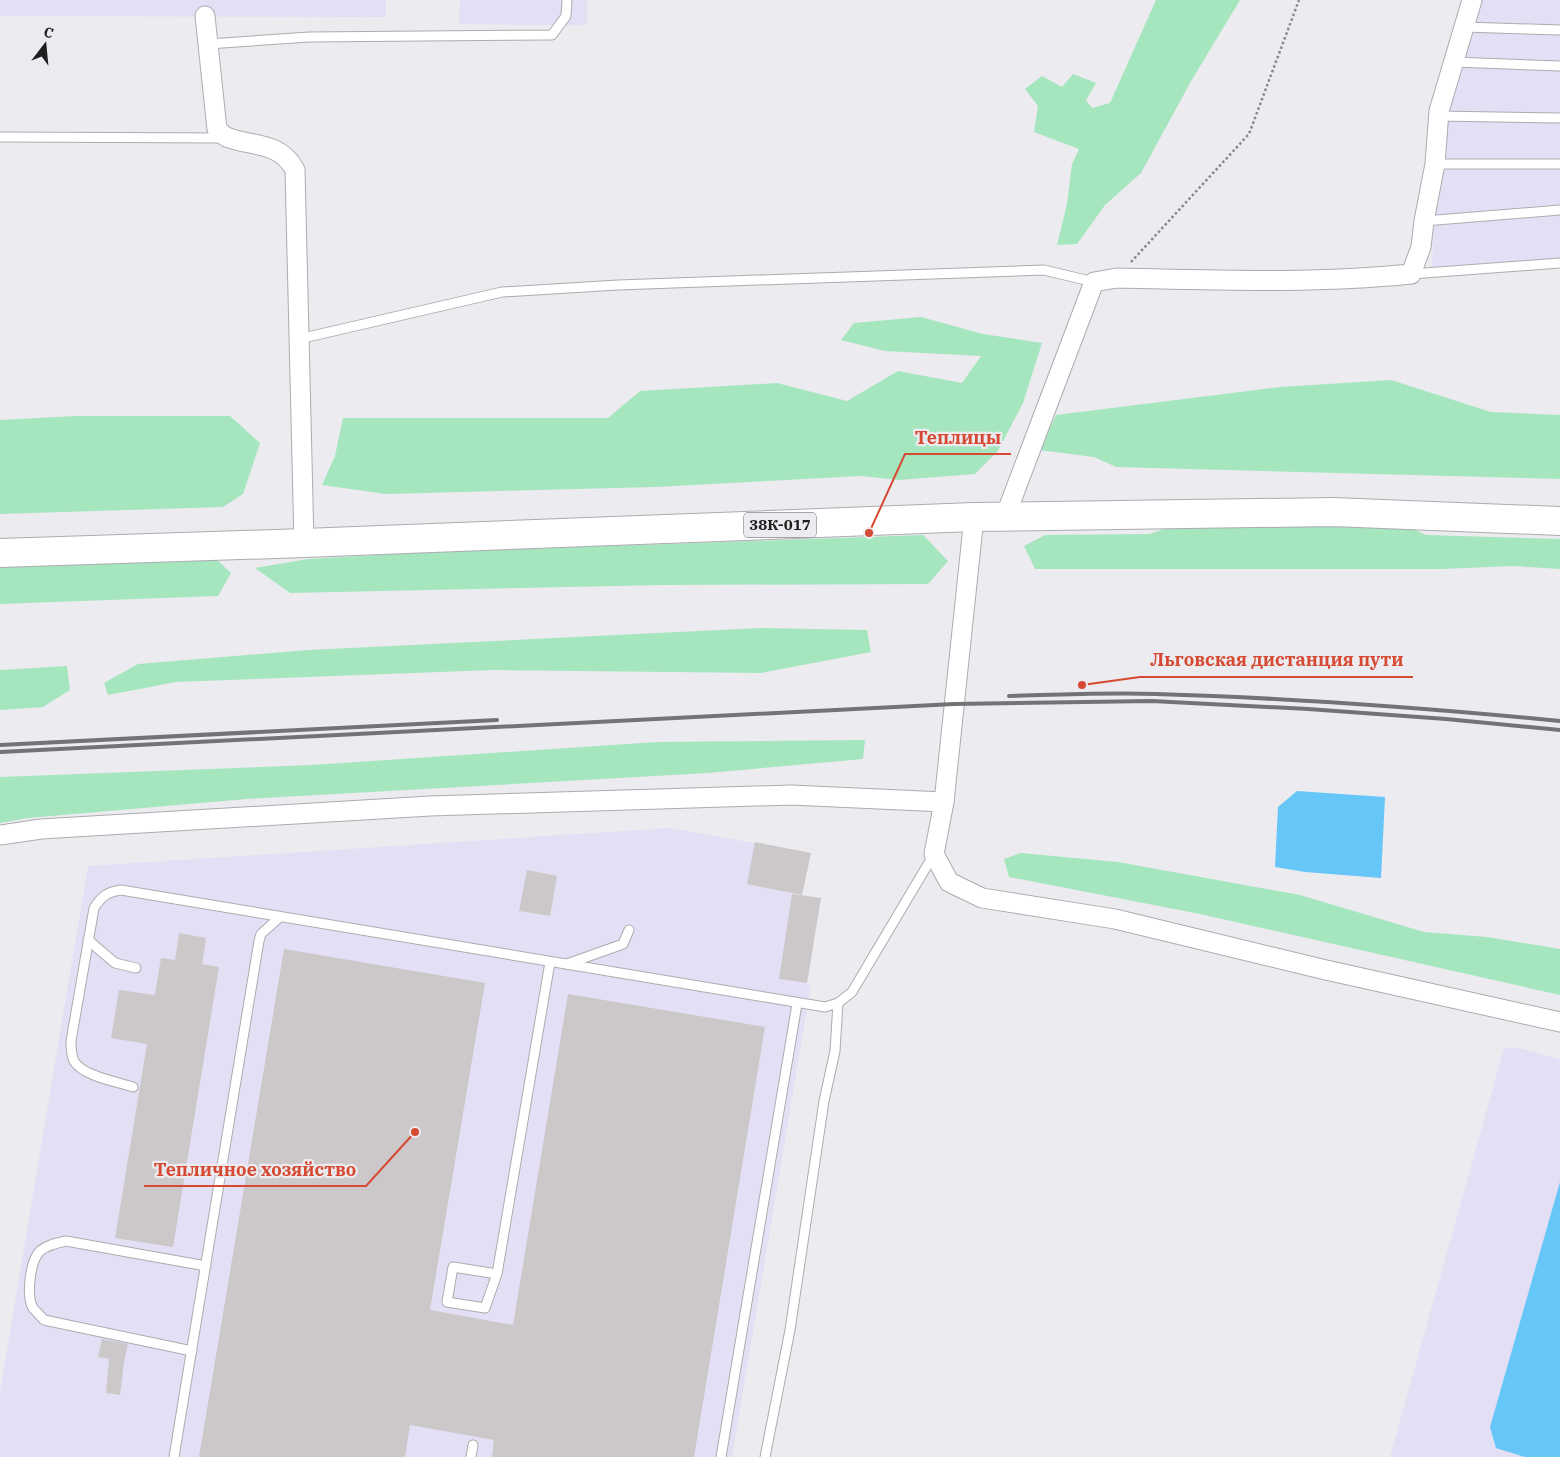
<svg xmlns="http://www.w3.org/2000/svg" width="1560" height="1457" font-family="'IBM Plex Serif',serif">
  <style>
    .industrial { fill: #e3dff5 }
    .green { fill: #a5e6bf }
    .water { fill: #66c6f7 }
    .building { fill: #ccc8ca }
    .lines { fill: none; stroke-linecap: round; stroke-linejoin: round }
    .lane-casing { stroke: #acacb0; stroke-width: 11 }
    .street-casing { stroke: #acacb0; stroke-width: 21 }
    .primary-casing { stroke: #acacb0; stroke-width: 30 }
    .path { stroke: #88878a; stroke-width: 2.5; stroke-dasharray: 2.5 2.5; stroke-linecap: butt }
    .lane { stroke: #fff; stroke-width: 9 }
    .street { stroke: #fff; stroke-width: 19 }
    .primary { stroke: #fff; stroke-width: 28 }
    .rail { stroke: #737375; stroke-width: 4 }
    .labels { text-anchor: middle; stroke-width: 4.5; stroke-linejoin: round; paint-order: stroke }
    .shield { fill: #ecebef; stroke: #5c5c5e; stroke-width: 1 }
    .shield-label { font-size: 15px; font-weight: bold; fill: #1f1f20 }
    .leader { fill: none; stroke: #d64a33; stroke-width: 2 }
    .callout-dot { fill: #d64a33; stroke: #ecebef; stroke-width: 2 }
    .callout-label { font-size: 18px; text-anchor: middle; font-weight: bold; fill: #d64a33; stroke: #ecebef; stroke-width: 4.5; stroke-linejoin: round; paint-order: stroke }
  </style>
  <rect width="100%" height="100%" fill="#ecebef"/>
  <g class="industrial">
    <polygon points="0,0 386,0 386,17 0,16"/>
    <polygon points="460,0 587,0 587,25 459,24"/>
    <polygon points="1467,0 1560,0 1560,267 1432,276 1436,114"/>
    <polygon points="670,828 811,853 802,895 821,898 807,983 811,984 732,1457 0,1457 0,1392 88,866"/>
    <polygon points="1504,1048 1519,1048 1560,1059 1560,1457 1390,1457"/>
  </g>
  <g class="green">
    <polygon points="1156,0 1240,0 1190,83 1141,173 1105,205 1077,244 1057,245 1067,204 1072,164 1079,149 1034,132 1038,106 1025,89 1042,76 1062,87 1073,74 1096,83 1086,100 1092,108 1110,103"/>
    <polygon points="921,317 983,334 1042,343 1023,403 998,451 975,474 899,480 861,476 655,487 386,494 322,485 335,456 343,418 608,418 640,391 777,383 847,401 898,371 962,383 981,356 885,351 841,340 854,323"/>
    <polygon points="1391,380 1491,412 1560,415 1560,479 1116,467 1094,457 1039,450 1056,415 1280,387"/>
    <polygon points="76,416 230,416 260,443 243,494 223,507 0,514 0,420"/>
    <polygon points="1176,525 1411,528 1426,535 1560,539 1560,569 1513,566 1442,569 1035,569 1024,546 1045,535 1149,534"/>
    <polygon points="923,535 948,561 928,584 663,585 290,593 255,568 308,559 412,553"/>
    <polygon points="214,557 231,573 218,596 0,604 0,564"/>
    <polygon points="761,628 867,630 871,652 761,673 493,670 176,682 108,695 104,683 138,664 309,650"/>
    <polygon points="67,666 70,690 43,707 0,710 0,670"/>
    <polygon points="865,740 863,759 708,773 247,799 28,818 0,823 0,777 312,765 657,742"/>
    <polygon points="1021,853 1118,862 1300,895 1424,932 1487,937 1560,949 1560,995 1200,914 1009,877 1004,859"/>
  </g>
  <g class="water">
    <polygon points="1297,791 1385,797 1381,878 1305,872 1275,867 1278,807"/>
    <polygon points="1560,1182 1560,1457 1525,1457 1496,1448 1490,1427"/>
  </g>
  <g class="building">
    <polygon points="755,842 811,853 802,895 747,884"/>
    <polygon points="527,870 557,876 550,916 519,911"/>
    <polygon points="792,894 821,898 807,983 779,979"/>
    <polygon points="179,933 206,938 202,964 219,967 173,1247 115,1238 147,1044 111,1038 119,990 155,995 161,958 175,960"/>
    <polygon points="284,949 485,983 430,1310 513,1325 568,994 765,1027 694,1457 492,1457 494,1440 410,1425 405,1457 199,1457"/>
    <polygon points="102,1339 128,1344 124,1362 120,1395 106,1393 109,1359 98,1357"/>
  </g>
  <g class="lines">
    <defs>
      <g id="lane">
        <polyline points="1464,27 1560,30"/>
        <polyline points="208,44 309,37 552,35 566,16 567,0"/>
        <polyline points="1453,62 1560,66"/>
        <polyline points="1438,116 1560,118"/>
        <polyline points="0,137 225,138"/>
        <polyline points="1435,164 1560,164"/>
        <polyline points="1424,221 1560,210"/>
        <polyline points="1411,274 1560,263"/>
        <polyline points="299,339 502,292 618,285 1044,270 1094,282"/>
        <polyline points="88,940 115,963 136,968"/>
        <polyline points="567,964 623,944 629,930"/>
        <path d="M133 1087C118 1082 82 1076 74 1061 71 1055 71 1048 71 1041L94 908C102 896 107 892 121 890L825 1007 838 1003 852 992 934 854"/>
        <polyline points="497,1274 485,1308 447,1302 453,1267 497,1274 550,962"/>
        <path d="M192 1351 44 1320C41 1316 36 1312 33 1308 26 1296 30 1261 40 1251 47 1245 56 1243 66 1241L206 1266"/>
        <polyline points="174,1457 259,941 261,934 280,917"/>
        <polyline points="471,1457 473,1445"/>
        <polyline points="721,1457 797,1004"/>
        <polyline points="765,1457 790,1330 824,1101 835,1051 838,1003"/>
      </g>
      <g id="street">
        <path d="M205 16 217 129C220 132 225 137 229 138 256 147 280 142 295 170L304 543"/>
        <polyline points="974,517 944,802 934,854 949,882 982,898 1115,919 1326,970 1560,1022"/>
        <path d="M1005 517 1094 282 1117 278C1215 280 1313 284 1411 274L1421 247 1424 221 1435 164 1439 111 1472 0"/>
        <polyline points="0,835 41,829 430,806 791,795 944,802"/>
      </g>
      <polyline id="primary" points="0,553 304,543 974,517 1333,512 1560,521"/>
    </defs>
    <use href="#lane" class="lane-casing"/>
    <use href="#street" class="street-casing"/>
    <use href="#primary" class="primary-casing"/>
    <polyline class="path" points="1131,262 1249,134 1299,0"/>
    <use href="#lane" class="lane"/>
    <use href="#street" class="street"/>
    <use href="#primary" class="primary"/>
    <g class="rail">
      <path d="M1009 696C1058 695 1107 692 1156 694 1291 698 1426 708 1560 721"/>
      <polyline points="0,745 497,720"/>
      <polyline points="0,752 954,704 1152,701 1308,709 1446,719 1560,730"/>
    </g>
  </g>
  <g class="labels">
    <rect class="shield" x="744" y="512.5" width="72" height="25" rx="4"/>
    <g class="shield-label">
      <text x="780" y="530">38К-017</text>
    </g>
  </g>
  <path class="leader" d="M869 533L905 454H1011M1082 685L1140 677H1413M415 1132L366 1186H144"/>
  <g class="callout-dot">
    <circle cx="869" cy="533" r="5"/>
    <circle cx="1082" cy="685" r="5"/>
    <circle cx="415" cy="1132" r="5"/>
  </g>
  <g class="callout-label">
    <text x="958" y="444">Теплицы</text>
    <text x="1277" y="666">Льговская дистанция пути</text>
    <text x="255" y="1176">Тепличное хозяйство</text>
  </g>
  <g transform="translate(45 45) rotate(16)" stroke="#ecebef" stroke-width="4" paint-order="stroke">
  <path d="M0-4L9 19L0 12L-9 19Z" fill="#1f1f20"/>
  <text y="-8" font-size="14" font-weight="bold" text-anchor="middle" fill="#1f1f20">С</text>
  </g>
</svg>
